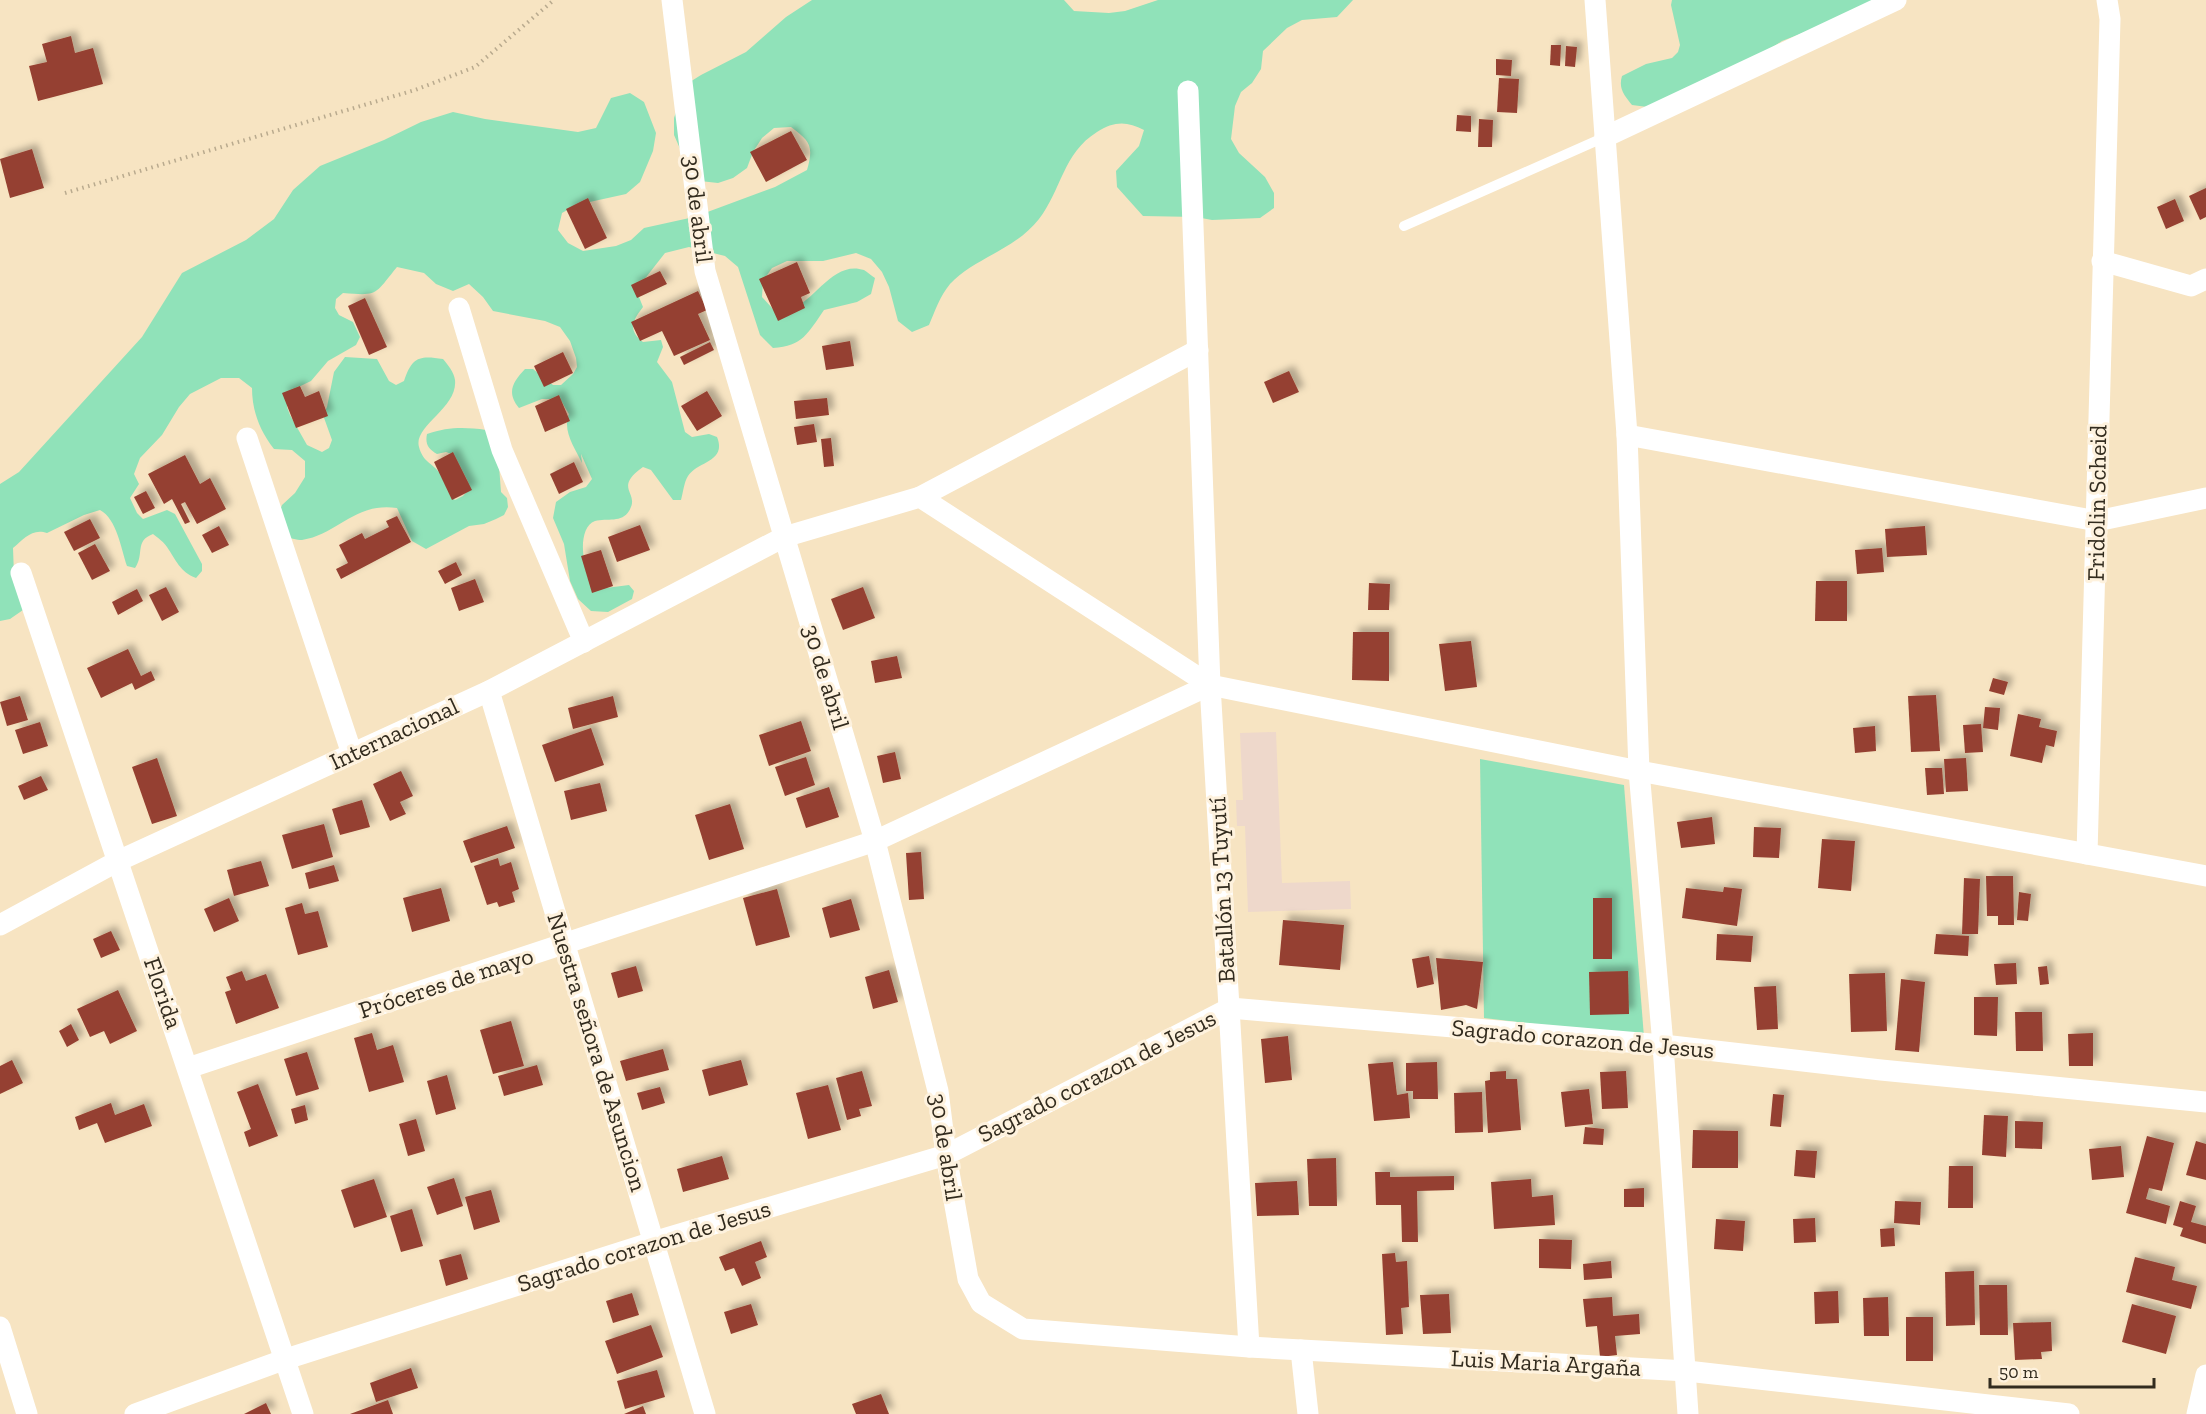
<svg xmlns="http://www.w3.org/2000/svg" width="2206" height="1414" font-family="'Zilla Slab',serif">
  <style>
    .education { fill: #eed8cb }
    .green { fill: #90e2b9 }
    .building { fill: #954030; filter: url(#shadow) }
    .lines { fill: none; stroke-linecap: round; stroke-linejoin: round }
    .path { stroke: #b9aa8e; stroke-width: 4; stroke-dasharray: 1.5 4.5; stroke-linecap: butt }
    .service { stroke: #fff; stroke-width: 10 }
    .minor { stroke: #fff; stroke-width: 21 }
    .labels { text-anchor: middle; stroke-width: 6; stroke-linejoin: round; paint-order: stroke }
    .street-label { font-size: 24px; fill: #322b1e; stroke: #fef2de }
  </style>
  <defs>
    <filter id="shadow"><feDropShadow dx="5.5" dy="-5.5" stdDeviation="3" flood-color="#0004"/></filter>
  </defs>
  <rect width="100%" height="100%" fill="#f7e4c2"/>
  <polygon class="education" points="1276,732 1282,883 1350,881 1351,909 1248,912 1245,826 1237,826 1236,800 1243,800 1240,733"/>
  <g class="green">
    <path d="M812 0H1064L1074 11 1109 13 1125 11 1158 0H1353L1337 17 1302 20 1287 28 1263 51 1261 69 1252 83 1241 92 1235 106 1231 139 1239 153 1265 177 1274 193V208L1260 218 1212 220 1196 217 1143 216 1117 187 1116 171 1139 146 1144 130C1127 121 1114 121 1097 132 1063 153 1061 191 1039 219 1015 250 974 258 950 284 940 296 935 311 929 325L912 332 898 321 889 287 882 272 871 259 856 253 823 261H787L772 268 763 281 762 297 773 309C779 310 786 311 792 309 815 300 834 260 864 270 867 272 872 276 875 278L871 294 857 302 824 310C808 333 803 346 773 348L760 335 738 267 725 256 689 247 665 253 640 285 637 292 643 307C633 320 627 330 643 342L661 340 663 347 657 362 672 382 685 432 692 437 709 434 717 437C727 462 698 461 688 476 684 482 683 493 681 500H673L651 470 643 467C612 489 641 492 629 511 622 523 607 518 595 521 580 526 581 556 587 567 592 574 600 581 606 588L629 585 634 591 632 599 608 612 591 611 578 599 570 581 564 544 553 518 556 502 570 492 586 487 592 479 581 454 582 463C575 448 562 431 569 414L560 399H542L519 408C506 392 513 382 525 369H533L553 385H561L573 374 577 367 576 358 570 341 560 327 545 321 493 311 483 297 469 284 453 291 436 284 424 273 397 267C374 295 379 296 343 293L336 299 335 308 339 315 353 322 360 337 356 345 328 361 311 381 290 391 287 407 290 415 307 445 322 452 329 448 332 440 323 415 327 407 334 372 345 357 377 359 389 381 396 385 404 381C412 357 419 355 443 359 448 365 454 372 455 380 458 408 413 426 419 447 423 462 432 463 439 472 447 481 445 492 455 500L463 496 469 489 467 480 454 455 446 452 437 454C428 449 425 444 427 434 448 427 464 427 486 430L498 452 501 492 507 498 508 507 504 515 496 519 484 524 469 526 426 549 412 541 397 508C354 502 339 534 302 540 297 540 289 538 284 536L276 521 282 505 295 493 305 477V461L292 450 274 449C260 431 252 411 252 388L239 378H221L190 394 179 407 162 435 140 458 134 474 139 484 130 498 137 513 143 519 167 510 175 514 202 564V571L196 578C180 572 176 560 167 547 164 542 158 538 153 534 134 541 145 554 135 568L127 566C121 549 117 519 100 510L84 515 47 533C32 528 24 539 13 548L14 575 23 610 10 619 0 621V484L19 472 142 337 182 273 246 240 274 219 293 190 320 166 384 140 421 122 453 112 485 119 578 132 596 128 611 98 630 93 644 102 656 133 653 151 640 182 626 194 576 205 562 213 558 230 568 243 583 251 616 246 631 240 644 228 694 217 775 187 807 170C814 146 810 141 791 127L774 128 762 138 753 152 747 168 733 178 718 183 700 181 689 169 674 135V118L685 85 701 75 746 52 786 17Z"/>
    <path d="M1672 0H1879L1865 9 1782 41 1737 71 1663 109 1632 105C1625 96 1618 89 1622 76L1646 64 1672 58 1678 52 1680 45 1671 5Z"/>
    <polygon points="1480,759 1624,785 1644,1037 1484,1018"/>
  </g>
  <g class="building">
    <polygon points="71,36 75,53 93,48 103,84 38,101 29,66 47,62 42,44"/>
    <polygon points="1551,45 1561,45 1560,66 1550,65"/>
    <polygon points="1566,46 1577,47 1575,67 1565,66"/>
    <polygon points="1496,59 1512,60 1511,76 1496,75"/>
    <polygon points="1499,78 1519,79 1517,113 1497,112"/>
    <polygon points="1457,115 1471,116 1471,132 1456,131"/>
    <polygon points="1479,119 1493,120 1492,147 1478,147"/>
    <polygon points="791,131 807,160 766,182 750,152"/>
    <polygon points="32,149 44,188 10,198 0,159"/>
    <polygon points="2206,188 2206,217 2200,220 2189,196"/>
    <polygon points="588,198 607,238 585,249 566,209"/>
    <polygon points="2175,199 2184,221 2166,229 2157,207"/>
    <polygon points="797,262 810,293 801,297 805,308 778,321 759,279"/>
    <polygon points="660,271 667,284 637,298 631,285"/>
    <polygon points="698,291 707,310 698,314 710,340 674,356 662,331 640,341 631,322"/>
    <polygon points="365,298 387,347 369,355 348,306"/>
    <polygon points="850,341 854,366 826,370 822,346"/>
    <polygon points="710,342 714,350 684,365 680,357"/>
    <polygon points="563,352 573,373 544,387 534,366"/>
    <polygon points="1289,371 1299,392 1273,403 1264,382"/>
    <polygon points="300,386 305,397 319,391 328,416 296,428 282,393"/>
    <polygon points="707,391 722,416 697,431 681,406"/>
    <polygon points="559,395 570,421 545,432 535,406"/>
    <polygon points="827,398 829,415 796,419 794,401"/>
    <polygon points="814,424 817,442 797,445 794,427"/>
    <polygon points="831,438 834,466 824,467 821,439"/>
    <polygon points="453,452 472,490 452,500 434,462"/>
    <polygon points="185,455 200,484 210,478 226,509 197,524 185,502 181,504 190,522 185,524 172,499 164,504 148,474"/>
    <polygon points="574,462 583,482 559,494 550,474"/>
    <polygon points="146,491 155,508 143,514 134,497"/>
    <polygon points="397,516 411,542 341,579 336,569 348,563 339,545 362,533 365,539 389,527 386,521"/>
    <polygon points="90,519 100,538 74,551 64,532"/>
    <polygon points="640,525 650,550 617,562 608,537"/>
    <polygon points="219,526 229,545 212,553 202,535"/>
    <polygon points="1925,526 1927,555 1887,557 1885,529"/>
    <polygon points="95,544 110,571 92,580 78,553"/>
    <polygon points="1882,548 1884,572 1857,574 1855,550"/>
    <polygon points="601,550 613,586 592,593 581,556"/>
    <polygon points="456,562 462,575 445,584 438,571"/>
    <polygon points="475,579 484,602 459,611 451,588"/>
    <polygon points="1816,581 1847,581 1847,621 1815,621"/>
    <polygon points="1369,583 1390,584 1389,610 1368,610"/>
    <polygon points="166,587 179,612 162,621 149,595"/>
    <polygon points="863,587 875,618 843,630 831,599"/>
    <polygon points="137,589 143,601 118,615 112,602"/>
    <polygon points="1353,632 1389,632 1389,681 1352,680"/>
    <polygon points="1471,641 1477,687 1445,691 1439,644"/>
    <polygon points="128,649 141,676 151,671 155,680 135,690 132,683 101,698 87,668"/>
    <polygon points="897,656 902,678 875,683 871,661"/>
    <polygon points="1993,678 2008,682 2004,695 1989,691"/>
    <polygon points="1936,695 1940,751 1911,752 1908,696"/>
    <polygon points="20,696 28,720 7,726 0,702"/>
    <polygon points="613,696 618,717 573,729 568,708"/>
    <polygon points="1985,707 2000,708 1998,730 1983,728"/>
    <polygon points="2018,714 2041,719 2039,727 2057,731 2054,747 2046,745 2042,763 2010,756"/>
    <polygon points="801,721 811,751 769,766 759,735"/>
    <polygon points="40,722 48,746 23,754 15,730"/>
    <polygon points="1981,724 1983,752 1965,753 1963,725"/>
    <polygon points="1875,726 1876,751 1855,753 1853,728"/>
    <polygon points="591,728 604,765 555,782 542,745"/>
    <polygon points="895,752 901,779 883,783 877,756"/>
    <polygon points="806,757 815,785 785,796 775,767"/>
    <polygon points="157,758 177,816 152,824 132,767"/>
    <polygon points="1966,758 1968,791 1946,792 1944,759"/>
    <polygon points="1925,768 1942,768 1944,794 1927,795"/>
    <polygon points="401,771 413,796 400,802 406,814 390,821 373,784"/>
    <polygon points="41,776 48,790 24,800 18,786"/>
    <polygon points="600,783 607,811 571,820 564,791"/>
    <polygon points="829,787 839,817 806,828 796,798"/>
    <polygon points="362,800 370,827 340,835 332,809"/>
    <polygon points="730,804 744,849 709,860 695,815"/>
    <polygon points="1712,817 1715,844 1681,848 1677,822"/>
    <polygon points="324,824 333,857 292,869 282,835"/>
    <polygon points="507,826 515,848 471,863 463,841"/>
    <polygon points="1754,827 1781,828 1779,858 1753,857"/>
    <polygon points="1822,839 1855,841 1851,891 1818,888"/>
    <polygon points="921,852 924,899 909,900 906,853"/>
    <polygon points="498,858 500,866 511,862 519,889 512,892 515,902 499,907 497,902 487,905 474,866"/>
    <polygon points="261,861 269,886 234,896 227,870"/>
    <polygon points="334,865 339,881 309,889 305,873"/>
    <polygon points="1986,876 2013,876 2014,925 1998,925 1998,916 1987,916"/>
    <polygon points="1964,878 1980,879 1978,934 1962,934"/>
    <polygon points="1724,887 1742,889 1737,926 1682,918 1686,888 1723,892"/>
    <polygon points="441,888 450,921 412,932 403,898"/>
    <polygon points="777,889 790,937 756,946 743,898"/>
    <polygon points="2019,892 2031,894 2028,921 2017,920"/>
    <polygon points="229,898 239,921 214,932 204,909"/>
    <rect x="1593" y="898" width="19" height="61"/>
    <polygon points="851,899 860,930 830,938 822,908"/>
    <polygon points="302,903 305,914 318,911 328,947 298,955 285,908"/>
    <polygon points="1283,920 1344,925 1340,970 1279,965"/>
    <polygon points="111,931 120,950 101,958 93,939"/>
    <polygon points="1717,934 1753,936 1751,962 1716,960"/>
    <polygon points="1936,934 1969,936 1968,956 1934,954"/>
    <polygon points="1429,956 1434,984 1417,988 1412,959"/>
    <polygon points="1436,958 1483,962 1477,1009 1466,1005 1441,1010"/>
    <polygon points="2016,963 2017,984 1996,985 1994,964"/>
    <polygon points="636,966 643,991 618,998 611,973"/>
    <polygon points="2047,966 2049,984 2040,985 2038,967"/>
    <polygon points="889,970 898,1002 873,1009 865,977"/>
    <polygon points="242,971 246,981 266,974 279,1008 236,1024 225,992 231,990 226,977"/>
    <polygon points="1628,971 1629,1014 1590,1015 1589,972"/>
    <polygon points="1885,973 1887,1031 1851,1032 1849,974"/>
    <polygon points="1901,979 1925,982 1919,1052 1895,1050"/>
    <polygon points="1776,986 1778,1029 1757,1030 1754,987"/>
    <polygon points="118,990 137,1031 110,1044 104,1031 90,1037 77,1009"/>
    <polygon points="1974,997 1998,997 1997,1036 1974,1035"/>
    <polygon points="2015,1012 2042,1012 2043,1051 2016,1051"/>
    <polygon points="511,1021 524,1066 493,1074 480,1030"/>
    <polygon points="71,1024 79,1040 67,1047 59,1031"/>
    <polygon points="372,1033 377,1050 393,1045 404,1082 369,1092 354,1038"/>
    <polygon points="2093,1033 2093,1066 2069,1066 2068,1034"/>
    <polygon points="1288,1036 1292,1080 1265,1083 1261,1039"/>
    <polygon points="663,1049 669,1070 626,1081 620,1061"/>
    <polygon points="307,1052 319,1089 296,1096 284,1059"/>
    <polygon points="12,1060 23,1083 0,1094 0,1066"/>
    <polygon points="741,1060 748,1085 709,1096 702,1070"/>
    <polygon points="1393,1062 1397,1095 1408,1093 1410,1118 1374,1121 1368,1064"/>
    <polygon points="1437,1062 1438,1099 1413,1099 1413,1091 1406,1091 1406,1063"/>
    <polygon points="537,1065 543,1085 504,1096 498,1076"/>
    <polygon points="862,1071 872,1106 859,1109 861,1116 847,1120 836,1078"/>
    <polygon points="1506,1071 1506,1079 1517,1079 1521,1130 1488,1133 1485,1081 1490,1080 1490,1072"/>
    <polygon points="1626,1071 1628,1108 1602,1109 1600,1072"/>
    <polygon points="447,1075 456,1109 436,1115 427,1081"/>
    <polygon points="258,1084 278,1136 249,1147 244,1132 251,1129 237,1092"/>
    <polygon points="828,1085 841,1130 808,1139 796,1093"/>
    <polygon points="660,1087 665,1103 642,1110 637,1093"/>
    <polygon points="1589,1089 1593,1124 1565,1127 1561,1092"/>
    <polygon points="1482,1092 1483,1132 1455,1133 1454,1093"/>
    <polygon points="1773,1094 1784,1095 1781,1127 1770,1126"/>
    <polygon points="111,1103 115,1115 144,1104 152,1126 105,1143 97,1123 79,1130 75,1117"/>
    <polygon points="305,1105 308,1120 295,1124 291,1109"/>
    <polygon points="1984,1115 2008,1116 2006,1157 1982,1155"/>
    <polygon points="416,1119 425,1151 408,1156 399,1124"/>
    <polygon points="2015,1121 2043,1122 2042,1149 2015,1148"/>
    <polygon points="1585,1127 1604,1129 1603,1145 1583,1144"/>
    <polygon points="1693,1130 1738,1131 1738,1168 1692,1168"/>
    <polygon points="2147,1136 2174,1143 2162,1191 2149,1188 2146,1199 2170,1206 2166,1224 2126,1213"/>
    <polygon points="2196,1141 2206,1144 2206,1180 2186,1175"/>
    <polygon points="2121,1146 2124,1177 2092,1180 2089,1149"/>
    <polygon points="1796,1150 1817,1151 1815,1178 1794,1176"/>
    <polygon points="722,1156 729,1179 683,1192 677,1169"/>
    <polygon points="1336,1158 1337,1206 1309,1206 1307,1159"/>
    <polygon points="1949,1166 1973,1166 1973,1208 1948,1208"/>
    <polygon points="1375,1172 1390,1172 1390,1177 1454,1176 1454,1190 1417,1191 1418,1242 1402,1242 1401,1205 1376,1205"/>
    <polygon points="454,1178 463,1206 437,1215 427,1187"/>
    <polygon points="374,1179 387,1217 354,1228 341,1190"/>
    <polygon points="1531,1179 1532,1197 1553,1195 1555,1225 1494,1229 1491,1182"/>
    <polygon points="1297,1181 1299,1215 1257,1216 1255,1183"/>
    <polygon points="1644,1188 1644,1207 1624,1207 1624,1189"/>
    <polygon points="491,1190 500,1222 474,1230 465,1197"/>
    <polygon points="1895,1201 1921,1202 1920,1225 1894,1223"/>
    <polygon points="2180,1201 2196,1206 2191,1222 2206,1226 2206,1244 2180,1236 2183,1228 2173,1225"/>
    <polygon points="412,1209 423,1246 401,1252 390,1216"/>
    <polygon points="1815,1218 1816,1242 1794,1243 1793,1219"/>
    <polygon points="1716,1219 1745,1221 1743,1251 1714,1249"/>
    <polygon points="1894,1228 1895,1246 1881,1247 1880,1229"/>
    <polygon points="1539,1239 1572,1240 1571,1269 1539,1268"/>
    <polygon points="761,1241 767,1257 755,1262 761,1278 742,1286 734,1268 725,1271 719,1257"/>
    <polygon points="1395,1253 1396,1262 1407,1261 1409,1307 1401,1308 1403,1334 1386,1335 1382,1254"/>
    <polygon points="461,1254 468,1279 446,1286 439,1260"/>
    <polygon points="2135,1257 2175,1267 2172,1280 2197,1286 2191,1309 2126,1292"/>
    <polygon points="1611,1261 1612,1278 1584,1280 1583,1264"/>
    <polygon points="1974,1271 1975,1325 1946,1326 1945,1272"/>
    <polygon points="1979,1285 2007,1285 2008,1335 1980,1335"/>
    <polygon points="1838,1291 1839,1323 1815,1324 1814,1292"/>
    <polygon points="632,1293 639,1315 613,1323 606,1301"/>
    <polygon points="1449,1294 1451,1333 1423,1334 1420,1295"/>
    <polygon points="1612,1297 1613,1316 1639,1314 1640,1334 1615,1336 1617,1355 1600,1357 1597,1326 1586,1327 1583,1299"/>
    <polygon points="1888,1297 1889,1336 1864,1336 1863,1298"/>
    <polygon points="751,1304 758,1325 731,1334 724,1312"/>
    <polygon points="2132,1304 2176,1316 2166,1354 2122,1342"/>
    <rect x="1906" y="1317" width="27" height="44"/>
    <polygon points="2051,1322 2052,1351 2041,1352 2042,1359 2015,1360 2013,1323"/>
    <polygon points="651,1325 663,1357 617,1374 605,1341"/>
    <polygon points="411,1368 418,1388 376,1402 370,1383"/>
    <polygon points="657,1370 665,1397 625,1409 617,1381"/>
    <polygon points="881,1394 889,1414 856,1414 852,1404"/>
    <polygon points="388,1400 393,1414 350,1414"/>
    <polygon points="266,1403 271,1414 244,1414"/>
    <polygon points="643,1406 646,1414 624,1414"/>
  </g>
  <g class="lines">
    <polyline class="path" points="65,193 415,90 475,67 554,0"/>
    <polyline class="service" points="1404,226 1605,137"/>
    <g class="minor">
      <polyline points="672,0 705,271 875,841 938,1091 946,1155 968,1279 981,1303 1023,1329 1249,1347 1687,1371 2069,1414"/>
      <polyline points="1595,0 1627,435 1639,771 1663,1045 1688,1414"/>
      <polyline points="1188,91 1210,685 1249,1347"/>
      <polyline points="1605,137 1896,0"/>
      <polyline points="2102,261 2191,286 2206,279"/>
      <polyline points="459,308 502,450 584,642"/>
      <polyline points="1627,435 2097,521 2206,498"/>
      <polyline points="247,438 352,754"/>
      <polyline points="920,497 1198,350"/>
      <polyline points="21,573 303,1414"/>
      <polyline points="489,691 705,1414"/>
      <polyline points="2087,854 2110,19 2107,0"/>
      <polyline points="0,925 118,861 489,691 784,537 920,497 1210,685 1639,771 2206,876"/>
      <polyline points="188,1068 875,841 1210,685"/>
      <polyline points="0,1327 27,1414"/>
      <polyline points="1301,1350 1308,1414"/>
      <polyline points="135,1414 286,1359 653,1242 946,1155 1230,1008 1663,1045 1881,1070 2206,1102"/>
      <polyline points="2197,1414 2206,1375"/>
    </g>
  </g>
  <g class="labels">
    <g class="street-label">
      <text transform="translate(698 209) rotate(83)" y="8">30 de abril</text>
      <text transform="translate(2097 503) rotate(-89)" y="8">Fridolin Scheid</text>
      <text transform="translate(826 677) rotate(73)" y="8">30 de abril</text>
      <text transform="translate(394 734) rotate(-25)" y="8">Internacional</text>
      <text transform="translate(1222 890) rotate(-93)" y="8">Batallón 13 Tuyutí</text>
      <text transform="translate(446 983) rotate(-18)" y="8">Próceres de mayo</text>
      <text transform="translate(163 993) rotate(71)" y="8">Florida</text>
      <text transform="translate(1583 1039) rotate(5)" y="8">Sagrado corazon de Jesus</text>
      <text transform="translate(597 1052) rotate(73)" y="8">Nuestra señora de Asuncion</text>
      <text transform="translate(1097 1076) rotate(-27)" y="8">Sagrado corazon de Jesus</text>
      <text transform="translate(946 1147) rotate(81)" y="8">30 de abril</text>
      <text transform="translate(644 1246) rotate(-17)" y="8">Sagrado corazon de Jesus</text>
      <text transform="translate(1546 1363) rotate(3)" y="8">Luis Maria Argaña</text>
    </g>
  </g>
  <path d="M1990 1378v9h164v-9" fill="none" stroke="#322b1e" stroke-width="3"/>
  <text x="1999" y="1378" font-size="18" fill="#322b1e" stroke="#fef2de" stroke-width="4.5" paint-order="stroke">50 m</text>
</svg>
